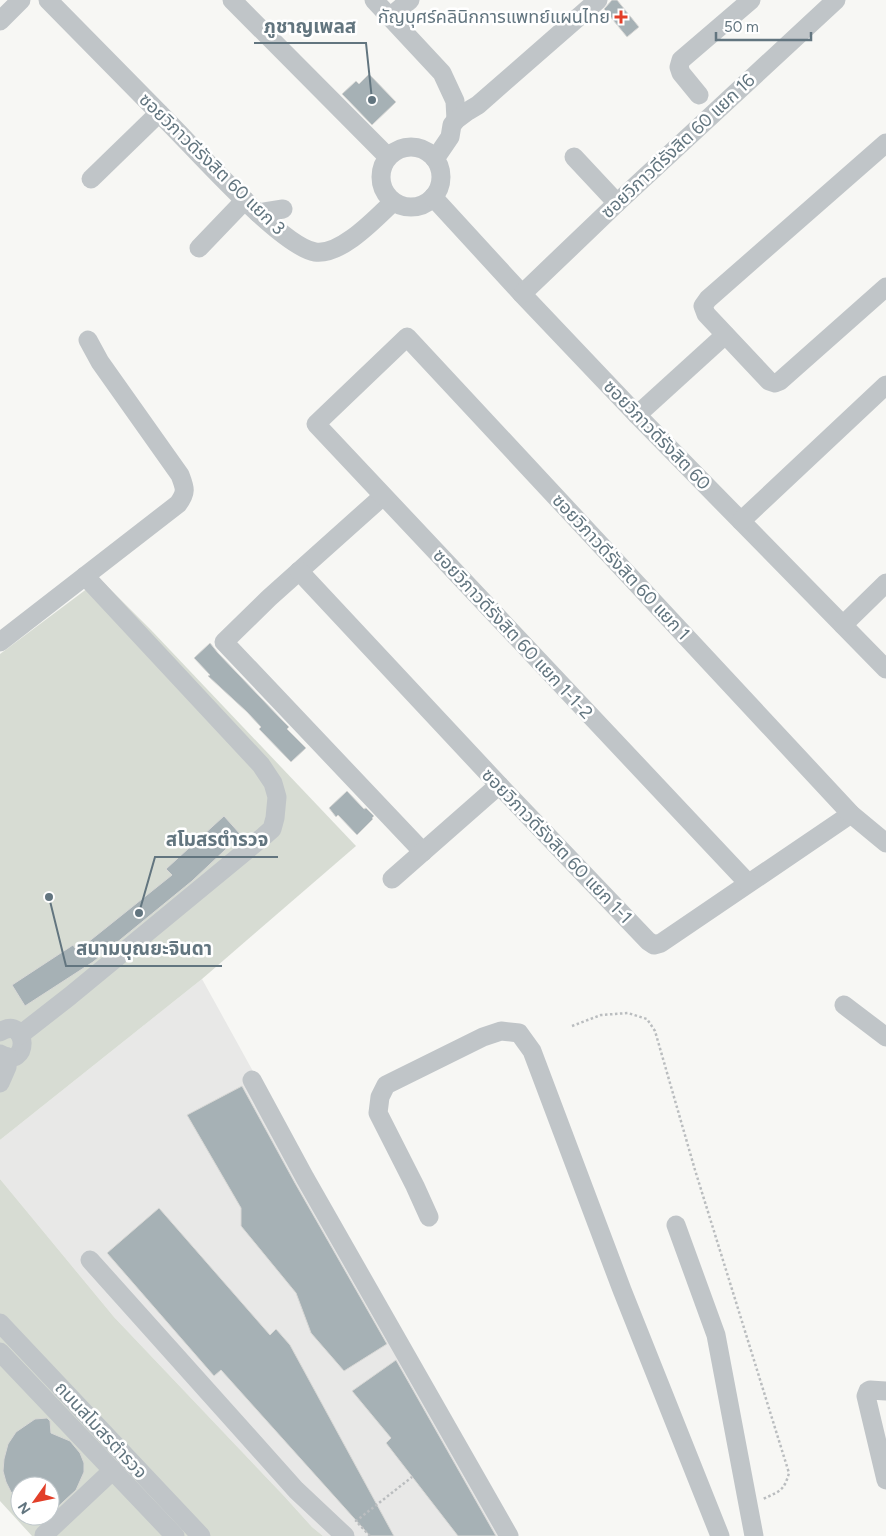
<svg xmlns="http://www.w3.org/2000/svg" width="886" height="1536" font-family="Figtree,'Noto Sans Thai',sans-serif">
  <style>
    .built { fill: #e8e8e7 }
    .grass { fill: #d7dcd3; fill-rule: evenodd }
    .building { fill: #a6b1b5; stroke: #d8d8d6 }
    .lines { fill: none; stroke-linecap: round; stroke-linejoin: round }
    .path { stroke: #babdbf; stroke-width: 2.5; stroke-dasharray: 2.5 2.5; stroke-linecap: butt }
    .minor { stroke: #c0c5c8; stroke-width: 19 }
    .poi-dot { fill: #e23f29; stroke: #fff; stroke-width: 2 }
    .labels { text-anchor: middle; stroke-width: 5; stroke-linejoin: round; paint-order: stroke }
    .poi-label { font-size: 18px; fill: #62757f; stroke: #fff; text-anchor: end }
    .street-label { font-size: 18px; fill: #62757f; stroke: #fff }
    .leader { fill: none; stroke: #62757f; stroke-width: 2 }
    .callout-dot { fill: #62757f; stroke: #fff; stroke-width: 2 }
    .callout-label { font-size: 19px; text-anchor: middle; font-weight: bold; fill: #62757f; stroke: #fff; stroke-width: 5; stroke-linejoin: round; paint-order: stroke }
  </style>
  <rect width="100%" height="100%" fill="#f7f7f4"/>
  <polygon class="built" points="202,979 510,1536 323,1536 312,1527 284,1496 114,1317 0,1179 0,1140"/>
  <g class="grass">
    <polygon points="100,579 151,630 356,846 202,979 0,1140 0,654"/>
    <path d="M0 1179 114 1317 284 1496 312 1527 323 1536H32L0 1501ZM20 1486H50V1516H20Z"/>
  </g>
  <g class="building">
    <polygon points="612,0 617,0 639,27 627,37 604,9"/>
    <polygon points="369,74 396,102 372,125 342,94 356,81 359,84"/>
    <polygon points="210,643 218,653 283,721 289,727 287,729 306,748 291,762 259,729 261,727 247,712 208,676 210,675 194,658"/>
    <polygon points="347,791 364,809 366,808 374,816 372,818 373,819 357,835 338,815 336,817 329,808"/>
    <polygon points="224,816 241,835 192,881 93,962 25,1006 12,985 73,945 77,951 172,875 166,869"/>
    <polygon points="242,1086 295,1183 387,1344 344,1371 311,1333 296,1293 241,1226 241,1208 187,1115"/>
    <polygon points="159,1208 270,1335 276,1329 290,1345 394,1536 370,1536 221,1370 214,1376 107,1253"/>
    <polygon points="396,1360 496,1536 458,1536 386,1443 391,1438 352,1391"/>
    <polygon points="47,1418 50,1421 51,1433 70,1441 80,1453 84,1463 84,1472 76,1490 50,1514 50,1486 20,1486 20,1502 11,1492 6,1482 3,1471 4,1459 8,1444 16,1432 35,1419"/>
  </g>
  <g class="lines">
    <g class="path">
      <path d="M572 1026 601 1015 628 1013 647 1019 655 1031 695 1170 789 1473C784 1491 780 1491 763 1499"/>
      <polyline points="370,1536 356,1521 412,1477"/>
    </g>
    <g class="minor">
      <path d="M48 0C89 42 130 83 171 125 198 152 282 247 315 252 341 256 376 218 393 202"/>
      <polyline points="232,0 388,157"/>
      <polyline points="374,0 442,73 455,101 456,120"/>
      <polyline points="390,17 410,0"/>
      <polyline points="0,21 21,0"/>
      <polyline points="699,95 681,73 679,67 681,60 751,0"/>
      <polyline points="886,143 708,299 703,306 706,314 769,381 775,383 780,381 886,287"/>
      <circle cx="411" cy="177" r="30"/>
      <polyline points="574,157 617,203"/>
      <polyline points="435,159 450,137 452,125 456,120 468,111 478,105 598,0"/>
      <polyline points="91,179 159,113"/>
      <polyline points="433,197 522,294 637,415 886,669"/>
      <polyline points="258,213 283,209"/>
      <polyline points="199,248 245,200"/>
      <polyline points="522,294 617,203 836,0"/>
      <polyline points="637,415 725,335"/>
      <polyline points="383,496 269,598 224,642 423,852"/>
      <polyline points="741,521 886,385"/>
      <polyline points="299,571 499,785 648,941 654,945 661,943 851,814"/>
      <polyline points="843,625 886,583"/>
      <path d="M0 642 178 504C187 492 185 488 180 475L100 362 88 340"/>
      <polyline points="392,879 499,785"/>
      <polyline points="748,883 316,424 407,337 851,814 886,843"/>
      <polyline points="844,1005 886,1037"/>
      <path d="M0 1032C29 1014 30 1072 0 1054"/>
      <polyline points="20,1035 70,996 264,836 272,829 275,818 277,797 273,783 261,765 85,576"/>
      <polyline points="252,1080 305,1178 509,1536"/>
      <polyline points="0,1083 7,1067 8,1057"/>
      <polyline points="429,1217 415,1186 378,1113 380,1097 386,1085 483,1037 501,1031 519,1033 532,1051 622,1290 720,1536"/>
      <polyline points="676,1225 716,1335 754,1536"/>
      <polyline points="90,1260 296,1490 345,1536"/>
      <polyline points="0,1323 201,1536"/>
      <polyline points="0,1352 175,1536"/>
      <polyline points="886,1391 870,1390 868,1391 866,1396 886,1480"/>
      <polyline points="44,1535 113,1470"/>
    </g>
  </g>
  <path class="poi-dot" d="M618.5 9.5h5v5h5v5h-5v5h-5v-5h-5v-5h5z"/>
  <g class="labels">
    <g class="poi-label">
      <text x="610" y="23">กัญบุศร์คลินิกการแพทย์แผนไทย</text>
    </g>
    <g class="street-label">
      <text transform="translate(678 146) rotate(-43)" y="6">ซอยวิภาวดีรังสิต 60 แยก 16</text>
      <text transform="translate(212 164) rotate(44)" y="6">ซอยวิภาวดีรังสิต 60 แยก 3</text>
      <text transform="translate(657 435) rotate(46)" y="6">ซอยวิภาวดีรังสิต 60</text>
      <text transform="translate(621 567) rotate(47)" y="6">ซอยวิภาวดีรังสิต 60 แยก 1</text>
      <text transform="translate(513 634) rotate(47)" y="6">ซอยวิภาวดีรังสิต 60 แยก 1-1-2</text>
      <text transform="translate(557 846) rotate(46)" y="6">ซอยวิภาวดีรังสิต 60 แยก 1-1</text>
      <text transform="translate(101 1430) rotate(47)" y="6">ถนนสโมสรตำรวจ</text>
    </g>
  </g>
  <path class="leader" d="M372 100L366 43H254M139 913L155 857H278M49 897L66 966H222"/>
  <g class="callout-dot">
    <circle cx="372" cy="100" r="5"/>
    <circle cx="139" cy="913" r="5"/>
    <circle cx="49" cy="897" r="5"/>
  </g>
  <g class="callout-label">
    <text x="310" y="33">ภูชาญเพลส</text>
    <text x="217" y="846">สโมสรตำรวจ</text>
    <text x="144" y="955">สนามบุณยะจินดา</text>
  </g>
  <g transform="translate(35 1501) rotate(237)"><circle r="24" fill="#ffffff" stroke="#c0c8cc"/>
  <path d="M0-4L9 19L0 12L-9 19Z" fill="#e23f29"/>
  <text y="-8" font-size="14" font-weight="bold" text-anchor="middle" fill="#62757f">N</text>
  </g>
  <path d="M716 32v8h95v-8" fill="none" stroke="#62757f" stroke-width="2.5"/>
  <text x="724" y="32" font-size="15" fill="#62757f" stroke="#ffffff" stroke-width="4" paint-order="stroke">50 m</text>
</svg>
